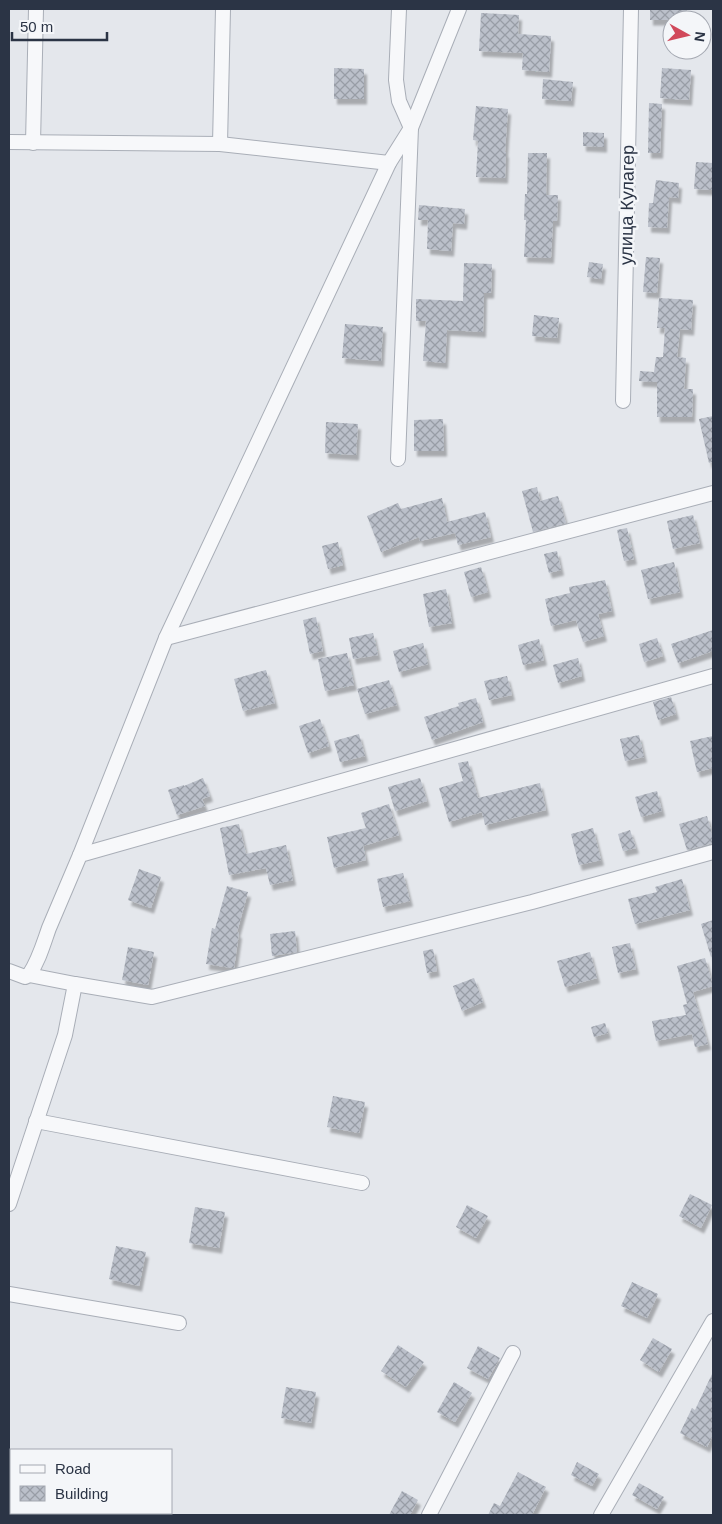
<svg xmlns="http://www.w3.org/2000/svg" width="722" height="1524" font-family="Helvetica,sans-serif">
  <style>
    .building { fill: url(#building-cross-hatch); filter: url(#shadow) }
    .lines { fill: none; stroke-linecap: round; stroke-linejoin: round }
    .street-casing { stroke: #a9aeb7; stroke-width: 16 }
    .street { stroke: #f7f8fa; stroke-width: 14 }
    .labels { text-anchor: middle; stroke-width: 5; stroke-linejoin: round; paint-order: stroke }
    .street-label { font-size: 18px; fill: #2b3445; stroke: #f4f6f9 }
  </style>
  <defs>
    <pattern id="building-cross-hatch" width="8" height="8" patternUnits="userSpaceOnUse" patternTransform="scale(1.25)"><rect width="8" height="8" fill="#bbc0ca"/><path d="M0 0l8 8M0 8l8-8" fill="none" stroke="#989da6"/></pattern>
    <filter id="shadow"><feDropShadow dx="3" dy="5.5" stdDeviation="1" flood-color="#0004"/></filter>
  </defs>
  <rect width="100%" height="100%" fill="#e4e7ec"/>
  <g class="building">
    <polygon points="650,9 687,10 687,20 650,20"/>
    <polygon points="481,13 519,15 518,34 551,36 549,72 522,70 523,53 479,51"/>
    <polygon points="334,68 364,69 364,99 334,99"/>
    <polygon points="662,68 691,70 689,100 660,98"/>
    <polygon points="543,79 573,82 571,101 542,99"/>
    <polygon points="649,103 662,104 660,153 648,153"/>
    <polygon points="476,106 508,109 505,152 506,152 505,178 476,177 478,141 473,140"/>
    <polygon points="583,132 604,133 604,147 583,146"/>
    <polygon points="528,153 547,153 546,195 558,195 557,221 553,221 551,258 524,257 526,220 524,220 525,194 527,194"/>
    <polygon points="696,162 713,163 713,190 694,189"/>
    <polygon points="656,180 679,183 678,198 669,197 667,228 648,227 649,203 653,203"/>
    <polygon points="419,205 465,209 464,224 453,223 451,251 427,249 428,220 418,220"/>
    <polygon points="646,257 660,258 657,293 643,292"/>
    <polygon points="589,262 603,264 601,279 587,277"/>
    <polygon points="464,263 492,264 491,293 484,293 483,332 447,330 445,363 423,361 426,321 416,321 416,299 463,301"/>
    <polygon points="659,298 693,300 691,330 680,329 677,357 686,358 684,389 693,389 692,417 657,417 657,382 639,381 640,371 654,372 656,357 663,357 665,328 657,328"/>
    <polygon points="534,315 559,318 557,338 532,336"/>
    <polygon points="345,324 383,327 381,361 342,358"/>
    <polygon points="713,416 713,462 709,463 699,419"/>
    <polygon points="443,419 444,451 414,451 414,420"/>
    <polygon points="326,422 358,424 356,455 325,453"/>
    <polygon points="537,487 540,501 558,496 566,523 533,532 522,491"/>
    <polygon points="442,498 447,522 485,512 491,537 458,545 455,533 420,541 419,537 381,552 367,516 398,503 401,509"/>
    <polygon points="693,515 700,543 673,549 667,521"/>
    <polygon points="627,528 634,559 624,561 617,530"/>
    <polygon points="338,542 343,565 328,569 322,546"/>
    <polygon points="557,551 561,570 549,573 544,554"/>
    <polygon points="674,562 680,592 648,599 641,570"/>
    <polygon points="481,567 488,592 471,597 464,572"/>
    <polygon points="605,580 612,611 598,614 604,636 583,642 576,620 551,626 545,599 570,593 569,587"/>
    <polygon points="446,589 452,623 429,627 423,594"/>
    <polygon points="316,617 323,651 310,654 303,620"/>
    <polygon points="713,630 713,651 678,663 671,644"/>
    <polygon points="373,633 378,655 353,659 349,638"/>
    <polygon points="657,638 663,656 644,662 639,644"/>
    <polygon points="539,639 544,660 523,665 518,645"/>
    <polygon points="423,643 428,664 399,672 393,651"/>
    <polygon points="347,653 354,685 325,691 318,659"/>
    <polygon points="578,658 582,676 558,683 553,665"/>
    <polygon points="266,670 275,703 243,711 234,679"/>
    <polygon points="507,676 512,695 489,700 484,681"/>
    <polygon points="389,680 397,705 365,714 357,689"/>
    <polygon points="671,697 676,714 658,720 653,702"/>
    <polygon points="476,698 483,722 432,740 424,717 459,706 458,703"/>
    <polygon points="320,719 329,746 308,753 299,726"/>
    <polygon points="359,734 365,756 340,762 334,741"/>
    <polygon points="639,735 644,757 625,761 620,739"/>
    <polygon points="713,736 713,768 697,772 690,741"/>
    <polygon points="468,761 478,798 540,783 546,810 485,825 482,812 449,822 439,788 463,781 458,763"/>
    <polygon points="203,778 210,796 202,799 205,806 177,815 168,790 184,785 184,786"/>
    <polygon points="420,778 427,801 395,811 388,787"/>
    <polygon points="657,791 662,811 641,817 635,797"/>
    <polygon points="389,804 399,835 363,846 366,860 334,868 327,837 366,828 361,813"/>
    <polygon points="707,816 713,838 713,843 687,850 679,824"/>
    <polygon points="239,824 246,854 286,845 293,880 270,885 266,868 229,875 220,828"/>
    <polygon points="593,828 601,860 579,865 571,834"/>
    <polygon points="630,830 636,848 623,851 618,834"/>
    <polygon points="139,869 161,877 151,908 128,900"/>
    <polygon points="403,873 410,901 383,907 377,879"/>
    <polygon points="682,879 690,910 635,924 628,899 657,892 655,887"/>
    <polygon points="227,886 248,892 237,932 239,933 234,968 232,968 206,964 212,928 215,929"/>
    <polygon points="713,920 713,956 711,957 701,924"/>
    <polygon points="295,931 297,952 272,956 270,934"/>
    <polygon points="630,943 636,969 618,973 612,947"/>
    <polygon points="128,947 154,952 148,985 122,980"/>
    <polygon points="433,949 437,971 427,973 423,951"/>
    <polygon points="590,952 597,978 565,987 557,961"/>
    <polygon points="705,958 713,986 693,992 708,1044 695,1047 692,1034 656,1041 652,1021 686,1015 683,1005 687,1004 677,966"/>
    <polygon points="474,978 483,1002 462,1011 453,986"/>
    <polygon points="605,1023 608,1033 594,1037 591,1027"/>
    <polygon points="333,1096 365,1102 359,1133 327,1127"/>
    <polygon points="690,1194 712,1205 701,1228 679,1216"/>
    <polygon points="467,1205 488,1216 476,1238 456,1227"/>
    <polygon points="195,1207 225,1212 219,1248 189,1243"/>
    <polygon points="116,1246 146,1252 139,1286 109,1279"/>
    <polygon points="632,1282 658,1294 647,1318 621,1306"/>
    <polygon points="653,1338 672,1349 659,1372 640,1360"/>
    <polygon points="398,1345 424,1362 406,1387 381,1371"/>
    <polygon points="478,1346 500,1358 488,1379 467,1368"/>
    <polygon points="713,1372 713,1435 707,1447 680,1433 692,1408 695,1410"/>
    <polygon points="454,1382 472,1393 455,1422 437,1412"/>
    <polygon points="286,1387 316,1392 311,1423 281,1418"/>
    <polygon points="577,1462 599,1474 592,1486 571,1475"/>
    <polygon points="518,1472 546,1487 532,1515 488,1515 494,1503 500,1506"/>
    <polygon points="639,1483 664,1497 657,1509 632,1495"/>
    <polygon points="402,1491 418,1500 410,1515 389,1515"/>
  </g>
  <g class="lines">
    <defs>
      <g id="street">
        <polyline points="9,142 220,144 389,163"/>
        <polyline points="33,143 36,9"/>
        <polyline points="220,144 223,9"/>
        <polyline points="623,401 631,9"/>
        <polyline points="398,459 411,128 399,101 396,80 399,9"/>
        <polyline points="166,638 713,493"/>
        <polyline points="80,855 166,638 389,163 411,128 459,9"/>
        <path d="M9 971 25 977 29 975C39 960 43 945 49 928 59 904 70 879 80 855L713 676"/>
        <polyline points="75,984 152,997 532,902 713,852"/>
        <polyline points="36,1121 362,1183"/>
        <polyline points="9,1204 65,1035 75,984 29,975"/>
        <polyline points="9,1294 179,1323"/>
        <polyline points="429,1515 513,1353"/>
        <polyline points="601,1515 713,1321"/>
      </g>
    </defs>
    <use href="#street" class="street-casing"/>
    <use href="#street" class="street"/>
  </g>
  <g class="labels">
    <g class="street-label">
      <text transform="translate(627 205) rotate(-89)" y="6">улица Кулагер</text>
    </g>
  </g>
  <rect width="722" height="1524" fill="none" stroke="#2b3445" stroke-width="20"/>
  <rect x="10" y="1449" width="162" height="65" fill="#f4f6f9" stroke="#a4a8b1"/>
  <rect x="20" y="1465" width="25" height="8" fill="#f7f8fa" stroke="#a4a8b1"/>
  <text x="55" y="1474" font-size="15" fill="#2b3445">Road</text>
  <rect x="20" y="1486" width="25" height="15" fill="url(#building-cross-hatch)" stroke="#a4a8b1"/>
  <text x="55" y="1499" font-size="15" fill="#2b3445">Building</text>
  <g transform="translate(687 35) rotate(98)"><circle r="24" fill="#f4f6f9" stroke="#a4a8b1"/>
  <path d="M0-4L9 19L0 12L-9 19Z" fill="#d1495b"/>
  <text y="-8" font-size="14" font-weight="bold" text-anchor="middle" fill="#2b3445">N</text>
  </g>
  <path d="M12 32v8h95v-8" fill="none" stroke="#2b3445" stroke-width="2.5"/>
  <text x="20" y="32" font-size="15" fill="#2b3445" stroke="#f4f6f9" stroke-width="4" paint-order="stroke">50 m</text>
</svg>
